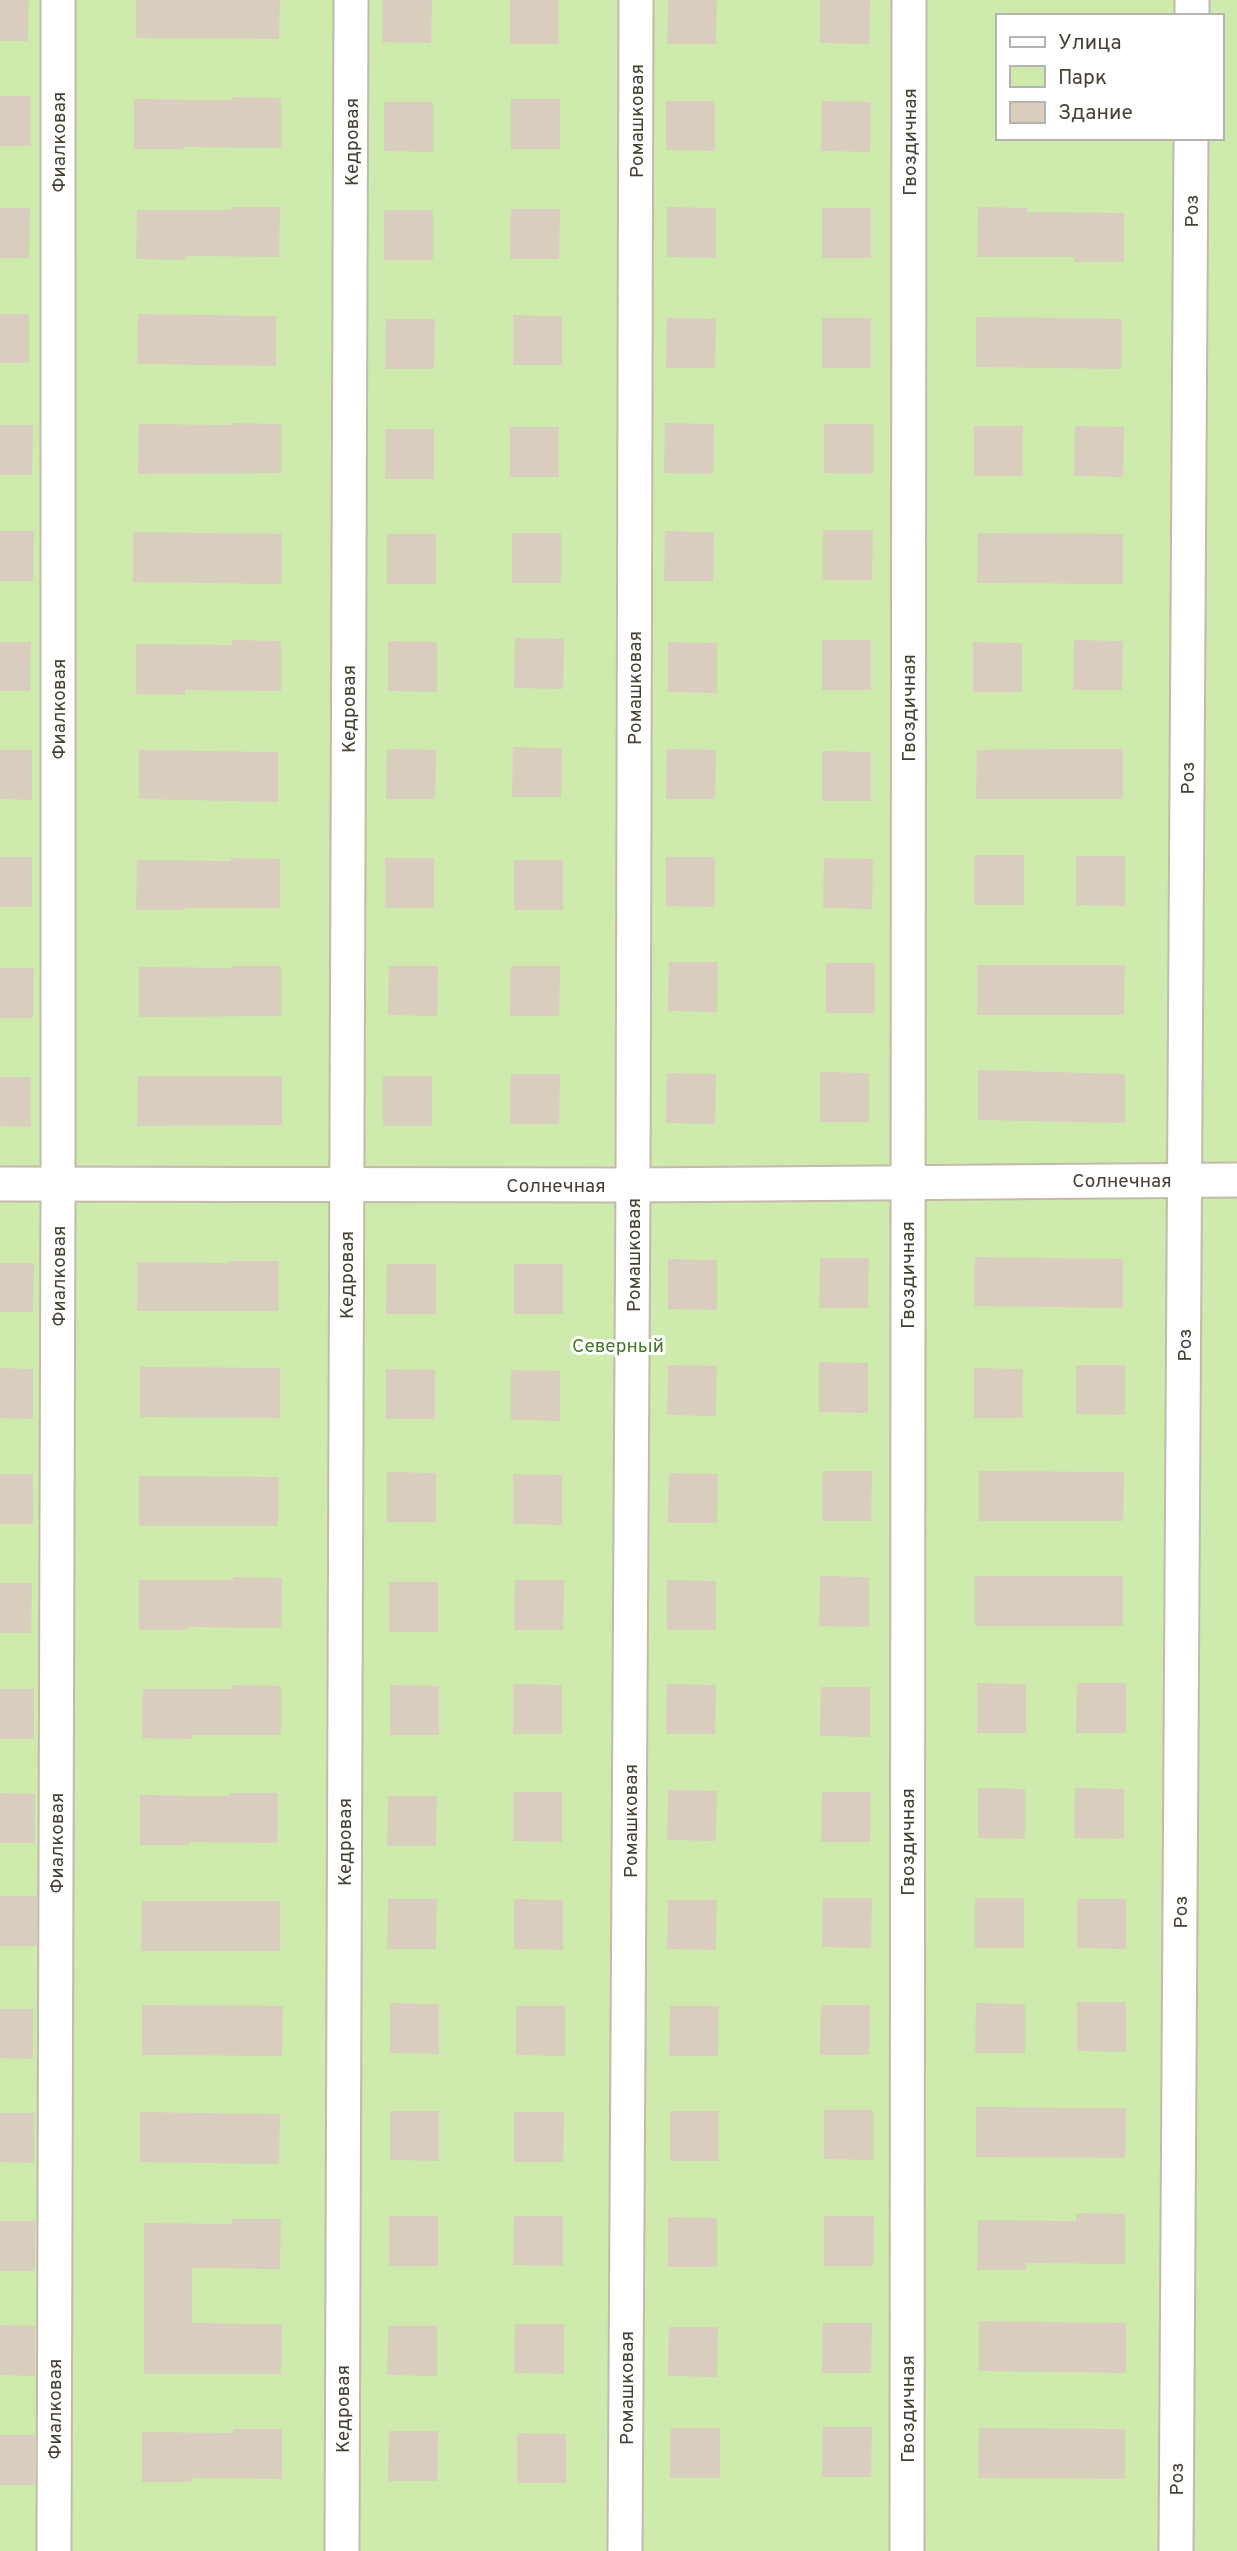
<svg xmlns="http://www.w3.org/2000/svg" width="1237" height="2551" font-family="Overpass,sans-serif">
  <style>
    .green { fill: #cfeaad; fill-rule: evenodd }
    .building { fill: #d9cebe }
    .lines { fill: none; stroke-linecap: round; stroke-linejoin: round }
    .street-casing { stroke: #c3baab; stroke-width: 37 }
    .street { stroke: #fff; stroke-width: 33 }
    .labels { text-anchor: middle; stroke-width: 6; stroke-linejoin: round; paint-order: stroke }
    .street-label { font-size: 19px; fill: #474035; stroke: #fff }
    .park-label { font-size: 19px; fill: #477b26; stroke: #fff }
  </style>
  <rect width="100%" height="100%" fill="#f4f0e6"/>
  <path class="green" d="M0 0H1237V2551H0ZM997 16H1221V138H997Z"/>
  <g class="building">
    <polygon points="0,0 29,0 28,41 0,41"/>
    <polygon points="136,0 280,0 279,39 136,38"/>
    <polygon points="383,0 432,0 431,43 382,42"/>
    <rect x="510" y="0" width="49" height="44"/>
    <polygon points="668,0 717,0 716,44 667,44"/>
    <polygon points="820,0 870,0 869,44 820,43"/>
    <rect x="0" y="96" width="31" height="50"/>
    <polygon points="232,97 281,98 281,148 183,147 183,149 134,149 134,99 232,100"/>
    <rect x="511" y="99" width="49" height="50"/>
    <polygon points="666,101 715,101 715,151 666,150"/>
    <polygon points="822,101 871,102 870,152 821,151"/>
    <polygon points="384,102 433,102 433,152 384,151"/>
    <polygon points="231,207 280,207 279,257 185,256 185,260 136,259 137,210 231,210"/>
    <polygon points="667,207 716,208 716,258 667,257"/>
    <polygon points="978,207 1027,208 1027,212 1124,213 1124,262 1074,262 1074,257 977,257"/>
    <polygon points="0,208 30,208 29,258 0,258"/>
    <rect x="822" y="208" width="49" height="50"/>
    <polygon points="511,209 560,209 559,259 510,259"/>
    <rect x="384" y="210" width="49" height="50"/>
    <rect x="0" y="314" width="29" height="49"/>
    <polygon points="138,314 276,316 276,366 137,364"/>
    <polygon points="513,315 562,316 562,365 513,365"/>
    <polygon points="976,317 1122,319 1121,369 976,367"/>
    <polygon points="667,318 716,319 715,368 666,368"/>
    <rect x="822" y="318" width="49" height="50"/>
    <polygon points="386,319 435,319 434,369 385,369"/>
    <polygon points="232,423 281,424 281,473 138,474 139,424 232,425"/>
    <polygon points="665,423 714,424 713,474 664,473"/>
    <polygon points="824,424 873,424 873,474 824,473"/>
    <polygon points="0,425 33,425 32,475 0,475"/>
    <rect x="974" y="426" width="49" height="50"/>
    <polygon points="1075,426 1124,427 1123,477 1074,476"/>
    <rect x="510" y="427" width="49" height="50"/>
    <rect x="385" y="429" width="49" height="50"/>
    <polygon points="823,530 873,530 872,580 823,580"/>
    <polygon points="0,531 34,531 33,581 0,581"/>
    <polygon points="665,531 714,532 713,581 664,581"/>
    <polygon points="133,532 282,534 281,584 133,582"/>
    <rect x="512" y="533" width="49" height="50"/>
    <polygon points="978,533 1123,534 1123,584 977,583"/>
    <rect x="387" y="534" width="49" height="50"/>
    <polygon points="515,638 564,639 563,689 514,688"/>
    <polygon points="232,640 281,641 281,691 185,690 185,695 136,694 136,644 232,645"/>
    <rect x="822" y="640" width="49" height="50"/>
    <polygon points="1074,640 1123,641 1122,690 1073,690"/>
    <polygon points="388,641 437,642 437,692 388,691"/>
    <polygon points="0,642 31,642 30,691 0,691"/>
    <polygon points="668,642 717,643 717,693 668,692"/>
    <polygon points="973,642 1022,643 1022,692 973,692"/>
    <polygon points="513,747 562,748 561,797 512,797"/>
    <polygon points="387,749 436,750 435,799 386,799"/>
    <polygon points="667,749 716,750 715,799 666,799"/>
    <polygon points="1074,749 1123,749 1123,799 976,799 977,750"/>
    <polygon points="0,750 32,750 32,800 0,799"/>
    <polygon points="139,750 278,752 278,802 139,799"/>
    <polygon points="822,751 871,752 871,801 822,801"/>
    <polygon points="975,855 1024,855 1024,905 974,905"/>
    <polygon points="1076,856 1125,856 1125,906 1076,905"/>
    <rect x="0" y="857" width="32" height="50"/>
    <polygon points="666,857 715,857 715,907 666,906"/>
    <polygon points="231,858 280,859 280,908 185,908 185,910 136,910 137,860 231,861"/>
    <rect x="385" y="858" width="49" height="50"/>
    <polygon points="824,858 873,859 872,909 823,908"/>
    <rect x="514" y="860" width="49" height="50"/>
    <polygon points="669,962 718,962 717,1012 668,1011"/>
    <rect x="826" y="963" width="49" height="50"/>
    <polygon points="977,965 1125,965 1124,1015 977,1015"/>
    <polygon points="232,966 281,966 281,1016 139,1017 139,967 232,968"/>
    <polygon points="389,966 438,966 437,1016 388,1015"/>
    <polygon points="511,966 560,966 559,1016 510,1016"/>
    <polygon points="0,968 34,968 33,1018 0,1018"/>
    <polygon points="978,1070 1125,1074 1125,1123 978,1120"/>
    <polygon points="820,1072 869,1073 869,1122 820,1122"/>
    <polygon points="667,1073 716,1074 715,1124 666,1123"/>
    <polygon points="511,1074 560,1074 559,1124 510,1124"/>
    <polygon points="138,1076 282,1076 282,1125 137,1126"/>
    <rect x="383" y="1076" width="49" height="50"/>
    <polygon points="0,1077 31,1077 31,1127 0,1126"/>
    <polygon points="975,1257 1123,1259 1123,1308 974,1306"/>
    <polygon points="820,1258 869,1258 868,1308 819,1308"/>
    <polygon points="668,1259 717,1260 717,1310 668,1309"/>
    <polygon points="229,1261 279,1261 278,1311 137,1311 137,1262 229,1263"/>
    <polygon points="0,1263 34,1263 33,1312 0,1312"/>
    <polygon points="387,1264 436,1264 436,1314 386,1314"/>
    <rect x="514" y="1264" width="49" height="50"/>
    <polygon points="819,1362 868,1363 868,1413 819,1412"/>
    <polygon points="668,1365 717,1366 716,1416 667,1415"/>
    <polygon points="1076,1365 1125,1365 1125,1415 1076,1414"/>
    <polygon points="140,1367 280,1368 280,1418 140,1417"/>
    <polygon points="0,1368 33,1369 33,1419 0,1418"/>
    <polygon points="974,1368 1023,1369 1023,1418 974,1418"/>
    <polygon points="386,1369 435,1370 435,1419 386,1419"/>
    <polygon points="511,1370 560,1371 560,1421 511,1420"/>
    <polygon points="823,1471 872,1471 871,1521 822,1521"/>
    <polygon points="979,1471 1124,1472 1123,1521 979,1521"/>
    <polygon points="387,1472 436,1473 436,1522 387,1522"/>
    <polygon points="669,1473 718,1474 717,1523 668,1523"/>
    <rect x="0" y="1474" width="33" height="50"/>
    <polygon points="513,1474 562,1475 562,1525 513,1524"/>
    <polygon points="139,1476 279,1477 278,1526 139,1526"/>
    <polygon points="820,1576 869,1577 869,1627 819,1626"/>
    <rect x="975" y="1576" width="148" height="50"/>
    <polygon points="233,1577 282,1578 281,1628 188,1627 188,1630 139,1630 139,1580 233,1580"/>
    <polygon points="515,1580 564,1580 563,1630 514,1630"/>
    <polygon points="667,1580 716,1581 716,1630 667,1630"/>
    <rect x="389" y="1582" width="49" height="50"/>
    <polygon points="0,1583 32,1583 31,1633 0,1633"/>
    <polygon points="977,1683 1026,1684 1026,1733 977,1733"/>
    <polygon points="1077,1683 1126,1683 1126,1733 1076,1733"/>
    <polygon points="513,1684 562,1685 562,1734 513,1734"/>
    <polygon points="667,1684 716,1685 715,1734 666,1734"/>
    <polygon points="232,1685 281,1686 281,1735 192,1735 192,1739 142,1738 143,1689 232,1689"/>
    <polygon points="390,1685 439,1686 439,1735 390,1735"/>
    <polygon points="821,1687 870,1687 870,1737 820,1736"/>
    <rect x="0" y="1689" width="34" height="50"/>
    <polygon points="978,1788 1025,1789 1025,1839 978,1838"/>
    <polygon points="1075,1788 1124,1789 1124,1839 1074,1838"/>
    <polygon points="668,1790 717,1791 716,1841 667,1840"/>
    <polygon points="513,1792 562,1792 562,1842 513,1841"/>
    <polygon points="822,1792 871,1792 870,1842 821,1842"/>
    <polygon points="0,1793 35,1794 35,1843 0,1843"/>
    <polygon points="229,1793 278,1793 277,1843 189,1842 189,1845 140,1845 140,1795 229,1796"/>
    <polygon points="388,1796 437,1796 436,1846 387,1846"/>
    <rect x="0" y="1896" width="37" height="50"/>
    <polygon points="823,1898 872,1898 871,1948 822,1947"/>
    <rect x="975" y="1898" width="49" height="50"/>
    <polygon points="388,1899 437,1899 436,1949 387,1949"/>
    <polygon points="514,1899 563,1900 563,1950 514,1949"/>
    <polygon points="1077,1899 1126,1899 1126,1949 1077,1948"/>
    <polygon points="668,1900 717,1900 716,1950 667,1949"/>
    <polygon points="142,1901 280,1901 280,1951 141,1951"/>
    <polygon points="1077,2002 1126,2002 1126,2052 1077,2051"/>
    <polygon points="390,2003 439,2004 439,2054 390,2053"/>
    <polygon points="976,2003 1025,2004 1025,2053 975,2053"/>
    <polygon points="142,2005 283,2006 282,2056 142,2055"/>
    <polygon points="821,2005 870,2005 869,2055 820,2055"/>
    <polygon points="516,2006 565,2006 565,2056 516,2055"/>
    <polygon points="670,2006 719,2006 718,2056 669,2056"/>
    <polygon points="0,2009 33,2009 33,2059 0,2058"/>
    <polygon points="976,2107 1126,2108 1125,2158 976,2157"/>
    <polygon points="824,2110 873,2110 873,2160 824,2159"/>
    <polygon points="390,2111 439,2111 439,2161 390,2160"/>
    <rect x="670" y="2111" width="49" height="50"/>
    <polygon points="140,2112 280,2114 279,2164 140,2162"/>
    <polygon points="514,2112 564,2112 563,2162 514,2162"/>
    <polygon points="0,2113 34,2113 34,2163 0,2162"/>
    <polygon points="1076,2213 1125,2214 1125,2264 1026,2263 1026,2270 977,2270 978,2220 1076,2221"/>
    <rect x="389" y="2216" width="49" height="50"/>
    <polygon points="514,2216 563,2216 563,2266 513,2265"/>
    <polygon points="824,2216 874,2216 873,2266 824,2266"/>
    <polygon points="668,2217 717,2218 717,2267 668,2267"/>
    <polygon points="232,2219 281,2219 280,2269 192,2268 192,2323 282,2324 281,2374 144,2374 144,2223 232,2224"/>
    <rect x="0" y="2221" width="35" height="50"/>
    <polygon points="979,2321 1126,2323 1126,2373 979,2371"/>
    <polygon points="823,2323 872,2323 871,2373 822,2373"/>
    <polygon points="515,2324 564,2324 564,2374 514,2373"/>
    <polygon points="0,2325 35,2326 35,2376 0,2375"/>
    <polygon points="388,2326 437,2326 437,2376 387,2375"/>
    <polygon points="669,2327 718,2327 717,2377 668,2376"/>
    <polygon points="823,2427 872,2427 871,2477 822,2477"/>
    <polygon points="671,2428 720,2428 720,2478 670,2478"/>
    <polygon points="979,2428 1125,2429 1125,2479 978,2478"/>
    <polygon points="233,2429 282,2429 282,2479 191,2478 191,2482 142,2482 142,2432 233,2433"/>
    <polygon points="389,2431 438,2431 437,2481 388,2481"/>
    <polygon points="517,2433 566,2434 566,2483 517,2483"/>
    <rect x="0" y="2435" width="35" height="50"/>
  </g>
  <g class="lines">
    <defs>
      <g id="street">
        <polyline points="1192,16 1192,0"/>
        <polyline points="0,1184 633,1185 1237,1180"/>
        <polyline points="54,2551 58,1184 58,0"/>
        <polyline points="342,2551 351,0"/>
        <polyline points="625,2551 633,1185 636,0"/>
        <polyline points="907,2551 909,0"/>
        <polyline points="1176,2551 1191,138"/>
      </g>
    </defs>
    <use href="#street" class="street-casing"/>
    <use href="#street" class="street"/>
  </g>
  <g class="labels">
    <g class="street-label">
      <text transform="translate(636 121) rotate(-90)" y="7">Ромашковая</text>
      <text transform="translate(58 142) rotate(-90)" y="7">Фиалковая</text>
      <text transform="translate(351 142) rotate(-90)" y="7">Кедровая</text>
      <text transform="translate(909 142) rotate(-90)" y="7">Гвоздичная</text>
      <text transform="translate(1191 211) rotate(-90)" y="7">Роз</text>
      <text transform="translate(634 688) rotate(-90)" y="7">Ромашковая</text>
      <text transform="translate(908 708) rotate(-90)" y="7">Гвоздичная</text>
      <text transform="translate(58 709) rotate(-90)" y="7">Фиалковая</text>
      <text transform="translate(348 709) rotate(-90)" y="7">Кедровая</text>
      <text transform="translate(1187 778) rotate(-90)" y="7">Роз</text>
      <text x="1122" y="1187">Солнечная</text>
      <text x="556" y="1192">Солнечная</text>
      <text transform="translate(633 1255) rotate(-90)" y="7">Ромашковая</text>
      <text transform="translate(346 1275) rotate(-90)" y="7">Кедровая</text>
      <text transform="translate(907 1275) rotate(-90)" y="7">Гвоздичная</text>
      <text transform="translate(58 1276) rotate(-90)" y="7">Фиалковая</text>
      <text transform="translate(1184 1345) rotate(-90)" y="7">Роз</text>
      <text transform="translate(630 1821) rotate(-90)" y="7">Ромашковая</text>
      <text transform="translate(344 1842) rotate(-90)" y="7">Кедровая</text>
      <text transform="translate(907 1842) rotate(-90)" y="7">Гвоздичная</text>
      <text transform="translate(56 1843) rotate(-90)" y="7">Фиалковая</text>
      <text transform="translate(1180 1912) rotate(-90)" y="7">Роз</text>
      <text transform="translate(626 2388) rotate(-90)" y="7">Ромашковая</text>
      <text transform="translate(54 2409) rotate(-90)" y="7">Фиалковая</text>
      <text transform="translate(342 2409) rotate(-90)" y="7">Кедровая</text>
      <text transform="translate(907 2409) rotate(-90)" y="7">Гвоздичная</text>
      <text transform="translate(1176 2479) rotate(-90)" y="7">Роз</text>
    </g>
    <g class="park-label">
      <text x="618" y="1352">Северный</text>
    </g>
  </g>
  <rect x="996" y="14" width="228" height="126" fill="#ffffff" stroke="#b5b3ae" stroke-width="2"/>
  <rect x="1010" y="37" width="35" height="10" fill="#ffffff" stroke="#b5b3ae" stroke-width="2"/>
  <text x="1058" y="49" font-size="21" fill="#474035">Улица</text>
  <rect x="1010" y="66" width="35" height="21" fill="#cfeaad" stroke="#b5b3ae" stroke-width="2"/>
  <text x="1058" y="84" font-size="21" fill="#474035">Парк</text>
  <rect x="1010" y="102" width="35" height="21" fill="#d9cebe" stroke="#b5b3ae" stroke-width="2"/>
  <text x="1058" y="119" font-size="21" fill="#474035">Здание</text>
</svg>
